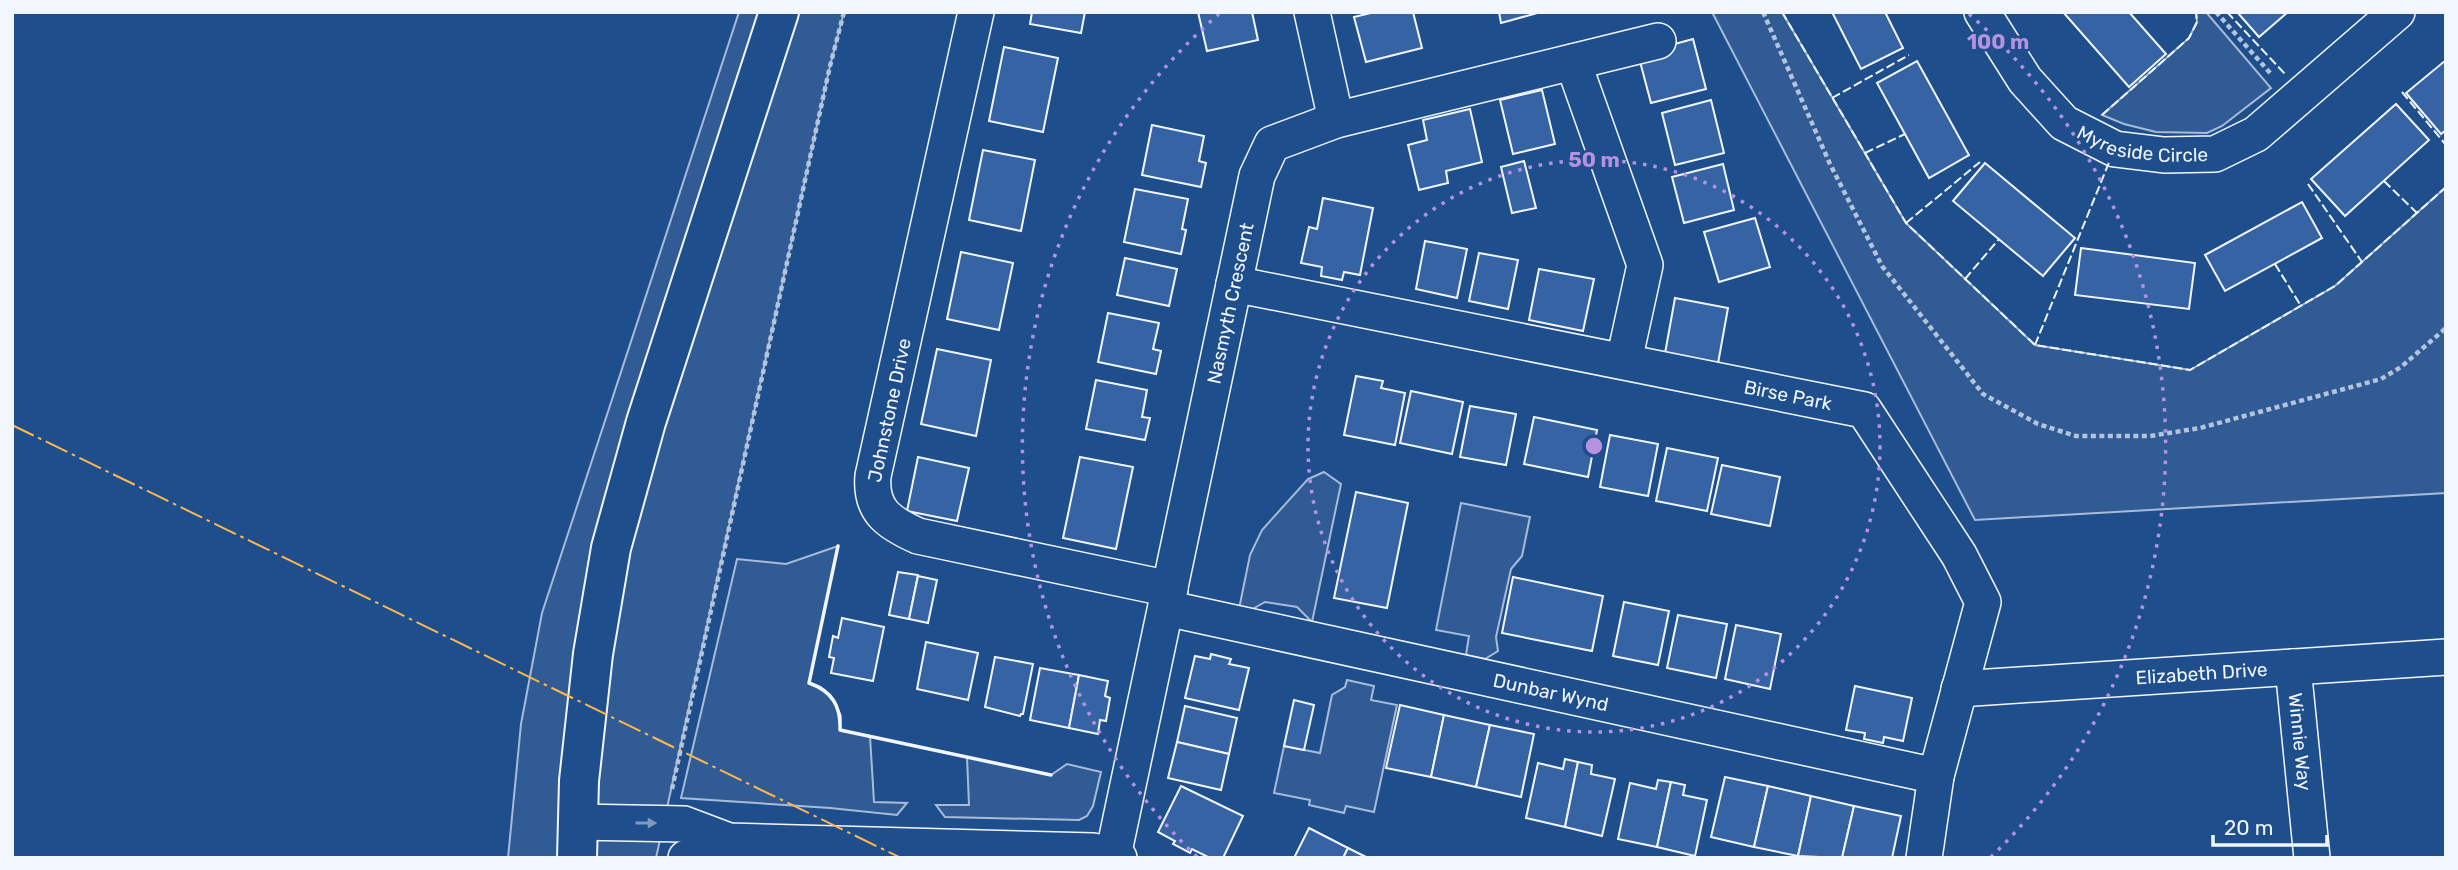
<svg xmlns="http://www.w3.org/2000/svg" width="2458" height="870" font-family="Rubik,sans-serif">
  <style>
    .built { fill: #305b95; stroke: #a8bbd7; stroke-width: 2 }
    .building { fill: #3563a3; stroke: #f2f6ff; stroke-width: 2 }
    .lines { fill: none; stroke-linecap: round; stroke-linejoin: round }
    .street-casing { stroke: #f2f6ff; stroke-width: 38 }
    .primary-casing { stroke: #f2f6ff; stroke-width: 42 }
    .path { stroke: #b3c4dc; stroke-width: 4.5; stroke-dasharray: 5 3.5; stroke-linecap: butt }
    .street { stroke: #1f4e8c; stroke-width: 35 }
    .primary { stroke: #1f4e8c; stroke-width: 38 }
    .fence { stroke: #f2f6ff; stroke-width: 2; stroke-dasharray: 9 3.5; stroke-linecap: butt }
    .wall { stroke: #f2f6ff; stroke-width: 3.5 }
    .power { stroke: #ffb74d; stroke-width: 2; stroke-dasharray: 24 5 3.5 5; stroke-linecap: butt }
    .oneway { fill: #7e9ac0 }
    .ring { fill: none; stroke: #b691df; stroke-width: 3.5; stroke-dasharray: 3.5 7 }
    .labels { text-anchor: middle; stroke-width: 5; stroke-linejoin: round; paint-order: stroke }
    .street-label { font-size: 19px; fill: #f2f6ff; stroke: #1f4e8c }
    .centre { fill: #b691df; stroke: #1f4e8c; stroke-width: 3.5 }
    .ring-label { font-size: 21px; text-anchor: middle; font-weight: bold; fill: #b691df; stroke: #1f4e8c; stroke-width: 5; stroke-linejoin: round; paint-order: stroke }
  </style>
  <rect width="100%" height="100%" fill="#1f4e8c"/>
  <g class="built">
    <polygon points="739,12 844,12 830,66 656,858 508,858 521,724 542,613"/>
    <polygon points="1712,12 1782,12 1906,223 2035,345 2190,370 2335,286 2446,187 2446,493 1975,520"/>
    <polygon points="2196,12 2206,12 2271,88 2222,126 2207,133 2156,132 2124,124 2102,115 2189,38 2197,22"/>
    <polygon points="1324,472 1341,484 1312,622 1297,607 1265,602 1249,611 1239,609 1250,555 1262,530 1308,479"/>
    <polygon points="1461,503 1530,517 1522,556 1511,569 1496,637 1498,651 1485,659 1466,655 1469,636 1436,630"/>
    <polygon points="838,546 809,683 821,687 833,699 841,716 840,730 870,736 874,802 907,803 897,815 830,808 681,798 737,559 786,564"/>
    <polygon points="1347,680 1374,686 1371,700 1397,705 1374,812 1346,806 1344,813 1309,805 1310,800 1274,793 1284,746 1320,753 1332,695 1345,687"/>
    <polygon points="967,757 1051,775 1067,764 1101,772 1093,806 1087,816 1079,820 945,817 936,805 969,805"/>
  </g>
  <g class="building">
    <polygon points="1032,12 1085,12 1081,33 1030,24"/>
    <polygon points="1198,12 1252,12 1258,40 1207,51"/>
    <polygon points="1375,12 1413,12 1422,48 1366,62 1354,17"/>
    <polygon points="1499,12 1541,12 1501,23"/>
    <polygon points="1832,12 1885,12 1903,48 1861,69"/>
    <polygon points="2063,12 2129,12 2166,54 2129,87"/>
    <polygon points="2237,12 2288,12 2259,37"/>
    <polygon points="1693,39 1706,89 1651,103 1638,54"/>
    <polygon points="1004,47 1058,58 1043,132 989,121"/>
    <polygon points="2446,60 2446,130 2441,134 2406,93"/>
    <polygon points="1917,61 1969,155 1929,178 1877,83"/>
    <polygon points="1542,90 1555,144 1513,154 1500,100"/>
    <polygon points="1711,100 1724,153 1675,165 1662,113"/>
    <polygon points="2396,104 2429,140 2345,216 2311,179"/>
    <polygon points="1470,109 1482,162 1446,171 1448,183 1419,190 1408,145 1427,140 1423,120"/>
    <polygon points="1152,125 1204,136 1199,161 1206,163 1201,187 1142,175"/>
    <polygon points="983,150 1035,160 1021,231 969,220"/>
    <polygon points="1524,161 1536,208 1512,213 1501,167"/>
    <polygon points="1985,163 2075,238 2043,276 1953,201"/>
    <polygon points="1723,164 1734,210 1684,223 1672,177"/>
    <polygon points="1135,189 1188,199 1182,229 1186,230 1181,254 1124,242"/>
    <polygon points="1323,198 1373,208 1360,275 1344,272 1342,280 1321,276 1322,267 1301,263 1309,227 1317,229"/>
    <polygon points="2302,202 2322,238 2225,291 2205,255"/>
    <polygon points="1755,218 1770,267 1719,282 1704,232"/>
    <polygon points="1425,241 1467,249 1457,298 1416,289"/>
    <polygon points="2081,248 2195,263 2189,309 2075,295"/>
    <polygon points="961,252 1013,263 999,330 947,319"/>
    <polygon points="1479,253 1518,260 1508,309 1469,301"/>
    <polygon points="1125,258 1177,269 1169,306 1117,295"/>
    <polygon points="1539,269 1594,279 1583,331 1529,320"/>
    <polygon points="1675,298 1728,308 1717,369 1664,359"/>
    <polygon points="1108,313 1159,323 1153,349 1161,351 1156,374 1098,362"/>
    <polygon points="937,349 991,360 976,436 921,424"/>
    <polygon points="1356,376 1383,381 1381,388 1405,393 1395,445 1344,435"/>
    <polygon points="1096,380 1147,390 1142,417 1150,418 1145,440 1086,429"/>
    <polygon points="1411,391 1463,402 1452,454 1400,443"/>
    <polygon points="1470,406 1516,414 1506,465 1460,457"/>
    <polygon points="1534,417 1597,430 1588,477 1524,464"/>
    <polygon points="1610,435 1658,444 1648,496 1600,487"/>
    <polygon points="1667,448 1718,458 1707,511 1656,501"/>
    <polygon points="918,457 969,468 957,521 907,511"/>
    <polygon points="1080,457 1133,467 1116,549 1063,538"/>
    <polygon points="1722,465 1780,477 1770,526 1711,514"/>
    <polygon points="1356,492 1408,503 1387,608 1334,598"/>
    <polygon points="898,572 918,575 909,619 889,615"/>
    <polygon points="918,576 937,580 928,623 909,619"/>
    <polygon points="1513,577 1603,596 1592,651 1502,633"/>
    <polygon points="1624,602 1669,611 1658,665 1613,656"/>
    <polygon points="1678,615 1727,624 1716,678 1667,668"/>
    <polygon points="842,618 884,627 873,681 831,673 834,658 829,657 833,636 838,638"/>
    <polygon points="1736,625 1781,634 1770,689 1725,679"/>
    <polygon points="926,642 978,653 968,700 917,689"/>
    <polygon points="1211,654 1231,659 1229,664 1249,668 1239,710 1185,698 1195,656 1210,659"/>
    <polygon points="995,657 1033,664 1023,714 1021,714 1020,716 985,707"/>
    <polygon points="1040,668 1079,675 1069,728 1030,720"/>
    <polygon points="1079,675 1108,681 1105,696 1110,698 1106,721 1100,720 1098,734 1069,728"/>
    <polygon points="1855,686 1912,698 1903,741 1884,737 1883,743 1864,739 1865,733 1846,730"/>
    <polygon points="1294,700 1314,705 1304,750 1284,746"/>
    <polygon points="1400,705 1444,715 1431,777 1386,768"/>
    <polygon points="1185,706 1237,718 1229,754 1177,742"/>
    <polygon points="1444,715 1490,725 1476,787 1431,777"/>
    <polygon points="1490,725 1534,734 1521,797 1476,787"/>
    <polygon points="1177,742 1229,754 1221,790 1168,778"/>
    <polygon points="1565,759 1578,762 1565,827 1526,818 1538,763 1563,769"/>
    <polygon points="1578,762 1592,765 1591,774 1615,779 1602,836 1565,827"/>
    <polygon points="1725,777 1768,786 1754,847 1711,837"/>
    <polygon points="1658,780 1671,782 1657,847 1618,839 1630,783 1656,789"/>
    <polygon points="1671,782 1685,785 1683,795 1707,800 1695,856 1657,847"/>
    <polygon points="1181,786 1243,816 1223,858 1210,858 1192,849 1190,853 1173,844 1175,841 1158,832"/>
    <polygon points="1768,786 1811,796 1798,856 1754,847"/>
    <polygon points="1811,796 1854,806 1842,858 1798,856"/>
    <polygon points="1854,806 1901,816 1892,858 1842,858"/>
    <polygon points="1309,828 1348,848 1343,858 1294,858"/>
    <polygon points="1348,848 1368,858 1343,858"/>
  </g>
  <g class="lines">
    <defs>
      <g id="street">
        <path d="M976 12 873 476C870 511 889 523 918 536L1170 589"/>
        <polyline points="1312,12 1336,120"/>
        <path id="s1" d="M1982 12 2025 80 2064 123 2115 149 2164 155 2215 154 2256 134 2397 12"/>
        <polyline points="1573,62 1645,265 1624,361"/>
        <path id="s2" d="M1234 284 1864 410 1959 555 1983 602 1936 776 1924 858"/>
        <path id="s3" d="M1166 608 1936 776"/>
        <path id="s4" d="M2293 667 2312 858"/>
        <path id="s5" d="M1959 689 2446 657"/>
        <polyline points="577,822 684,824 729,841 1093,851 1119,858"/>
        <path id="s6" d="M1113 856 1257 176 1272 144 1336 120 1658 41"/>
        <polyline points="686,858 729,841"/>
      </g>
      <polyline id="primary" points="577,858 579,781 593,654 611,548 646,422 779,12"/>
    </defs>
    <use href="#street" class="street-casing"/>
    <use href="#primary" class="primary-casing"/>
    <g class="path">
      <polyline points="1763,12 1830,164 1882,266 1983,394 2038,424 2076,436 2150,436 2200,428 2381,379 2401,367 2446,328"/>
      <polyline points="2216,12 2271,74"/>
      <polyline points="672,789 830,66 844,12"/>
    </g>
    <use href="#street" class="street"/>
    <use href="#primary" class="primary"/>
    <g class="fence">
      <polyline points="1782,12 1906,223 2035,345 2190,370 2335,286 2446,187"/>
      <polyline points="2227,12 2285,74"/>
      <polyline points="2402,92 2446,145"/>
      <polyline points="1832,98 1909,55"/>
      <polyline points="2102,115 2189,38 2197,22 2196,12"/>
      <polyline points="1865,153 1905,134"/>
      <polyline points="2384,181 2417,213"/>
      <polyline points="2308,184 2362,262"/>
      <polyline points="1906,223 1980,162"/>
      <polyline points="2275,264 2301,306"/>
      <polyline points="1965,279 1999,239"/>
      <polyline points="2035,345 2110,160"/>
    </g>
    <path class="wall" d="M838 546 809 683C832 691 841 706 840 730L1051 775"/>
    <polyline class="power" points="12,425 901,858"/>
  </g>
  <defs><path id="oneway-solid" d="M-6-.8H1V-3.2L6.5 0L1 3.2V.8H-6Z" transform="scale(1.75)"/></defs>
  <use class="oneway" href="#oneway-solid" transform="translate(646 823)"/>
  <g class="ring">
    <circle cx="1594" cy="446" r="286"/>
    <path d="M1197 857A572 572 0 0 1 1219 14M1969 14A572 572 0 0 1 1991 857"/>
  </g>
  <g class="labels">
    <g class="street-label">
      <text dy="7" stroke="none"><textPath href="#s1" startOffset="222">Myreside Circle</textPath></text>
      <text dy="7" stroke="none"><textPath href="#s6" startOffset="565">Nasmyth Crescent</textPath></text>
      <text dy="7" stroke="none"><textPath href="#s2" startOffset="565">Birse Park</textPath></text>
      <text transform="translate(889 410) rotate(-78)" y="7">Johnstone Drive</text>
      <text dy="7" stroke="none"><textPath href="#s5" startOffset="243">Elizabeth Drive</textPath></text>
      <text dy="7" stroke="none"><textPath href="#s3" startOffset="394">Dunbar Wynd</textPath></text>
      <text dy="7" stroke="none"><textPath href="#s4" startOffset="75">Winnie Way</textPath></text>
    </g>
  </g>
  <circle cx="1594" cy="446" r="10" class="centre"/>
  <g class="ring-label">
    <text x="1998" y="49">100 m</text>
    <text x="1594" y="167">50 m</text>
  </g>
  <rect width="2458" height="870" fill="none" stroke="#f2f6ff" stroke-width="28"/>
  <path d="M2213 835v10h114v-10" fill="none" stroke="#f2f6ff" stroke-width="3.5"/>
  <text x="2224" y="835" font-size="21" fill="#f2f6ff" stroke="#1f4e8c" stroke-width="5" paint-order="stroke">20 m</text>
</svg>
